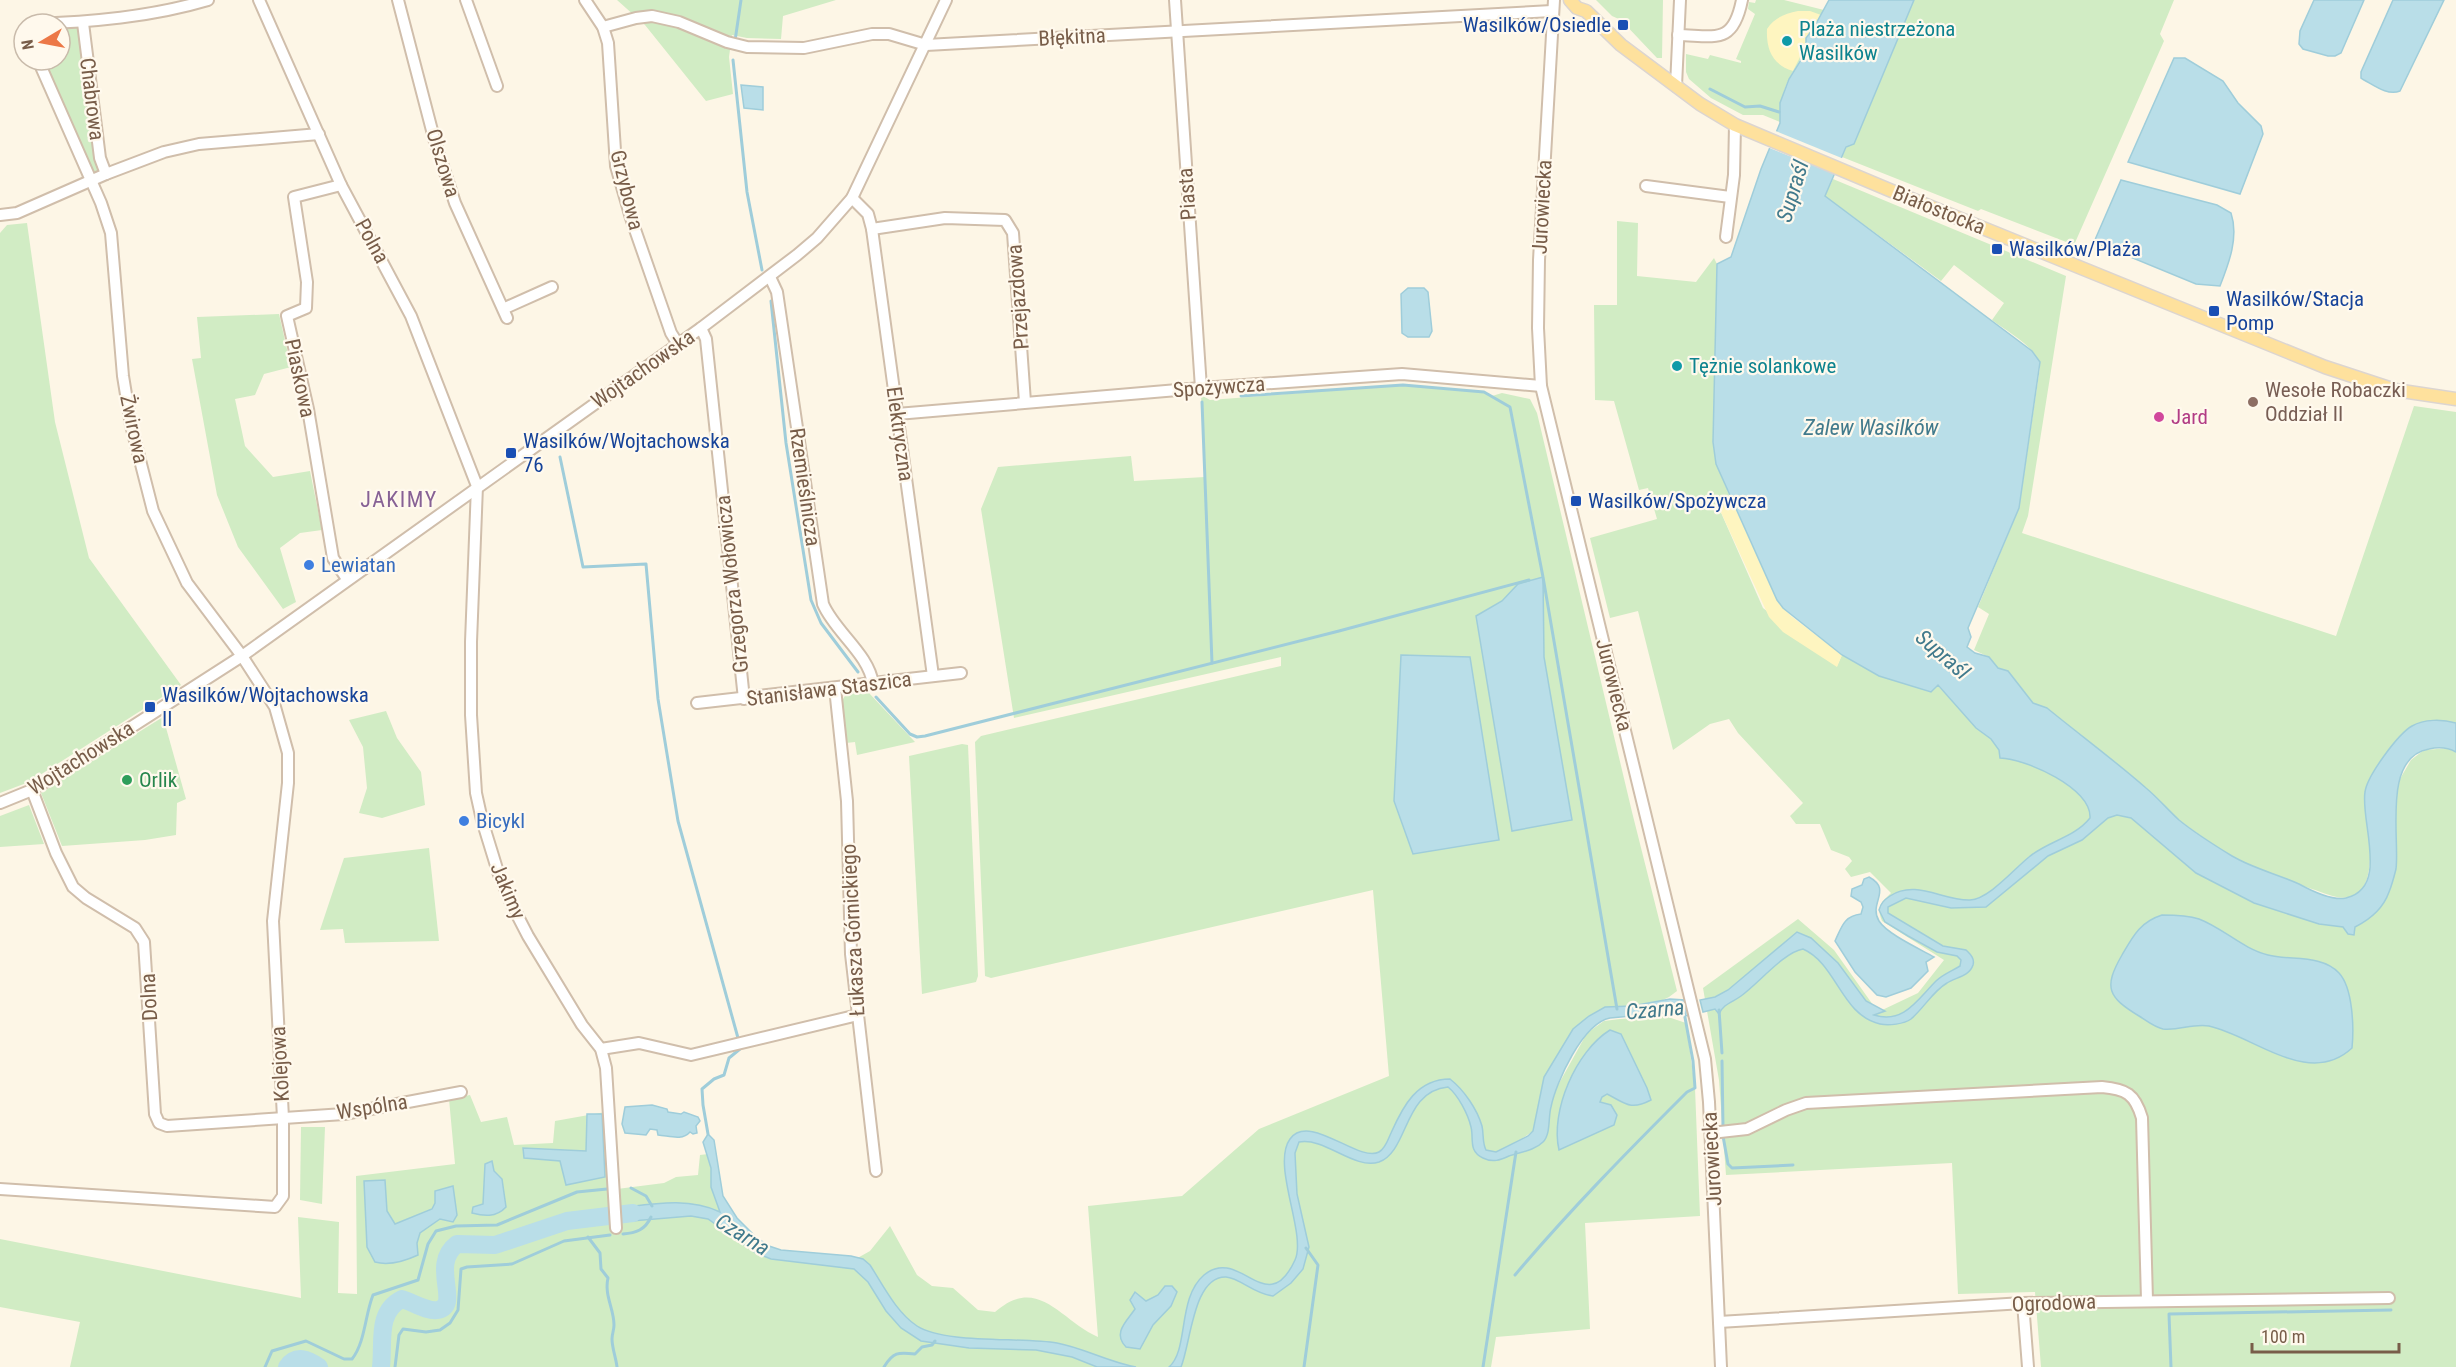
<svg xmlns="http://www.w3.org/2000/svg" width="2456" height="1367" font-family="'Roboto Condensed',sans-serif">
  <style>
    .green { fill: #d1ecc4 }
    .sand { fill: #fef5c0 }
    .water { fill: #b9dee8; stroke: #9fcdda; stroke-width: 1.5 }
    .pier { fill: #fdf6e6 }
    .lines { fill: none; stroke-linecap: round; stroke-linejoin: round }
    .stream { stroke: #9fcdda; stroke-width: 3 }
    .river { stroke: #b9dee8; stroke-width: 18 }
    .minor-casing { stroke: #d0beab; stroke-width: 14 }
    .major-casing { stroke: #dcd5d0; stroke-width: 15 }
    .minor { stroke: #fff; stroke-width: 10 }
    .major { stroke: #fee19d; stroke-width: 12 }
    .transit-dot { fill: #1a4fb4; stroke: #fff9ed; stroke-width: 2 }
    .culture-dot { fill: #0f9aa8; stroke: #fff9ed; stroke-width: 2 }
    .education-dot { fill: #8d6e63; stroke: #fff9ed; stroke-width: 2 }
    .hotel-dot { fill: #d1479c; stroke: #fff9ed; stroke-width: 2 }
    .shop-dot { fill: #3f7fe0; stroke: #fff9ed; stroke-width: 2 }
    .leisure-dot { fill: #2e9e5b; stroke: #fff9ed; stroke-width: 2 }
    .labels { text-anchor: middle; stroke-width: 4.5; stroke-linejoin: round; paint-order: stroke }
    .transit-label { font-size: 21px; fill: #164399; stroke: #fff9ed; text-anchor: start }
    .culture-label { font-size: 21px; fill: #0d838f; stroke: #fff9ed; text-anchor: start }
    .street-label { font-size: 21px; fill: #785d49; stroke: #fff9ed }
    .education-label { font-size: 21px; fill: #785e54; stroke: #fff9ed; text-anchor: start }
    .hotel-label { font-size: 21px; fill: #b23c85; stroke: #fff9ed; text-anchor: start }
    .shop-label { font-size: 21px; fill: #366cbe; stroke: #fff9ed; text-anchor: start }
    .leisure-label { font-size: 21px; fill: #27864d; stroke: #fff9ed; text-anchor: start }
    .water-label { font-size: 22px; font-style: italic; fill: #417a8c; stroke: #fff9ed }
    .neighbourhood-label { font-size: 22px; letter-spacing: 1.5px; fill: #876195; stroke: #fff9ed }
  </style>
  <rect width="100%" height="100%" fill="#fdf6e6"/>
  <g class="green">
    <polygon points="617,0 836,0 783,16 781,39 747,38 732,35 729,57 733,94 706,101 645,25"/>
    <polygon points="1596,0 1663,0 1662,58 1657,58 1621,20 1612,16"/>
    <path d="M1756 0H1784L1824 10 1813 30 1806 38C1807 53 1797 64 1790 77 1783 89 1779 108 1780 122L1763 115H1743L1711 98 1689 79 1686 72V54L1708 59 1710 55 1741 63V61L1736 59 1755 14 1748 9 1749 2 1755 3Z"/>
    <polygon points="1914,0 2174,0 2160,34 2164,41 2074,245 1981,209 1978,211 1842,157"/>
    <polygon points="81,24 99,172 93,172 42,60 60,60 60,26"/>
    <path d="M1833 179 2066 276 2028 516 2022 533 2336 636 2414 406 2456 412V723L2364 795C2368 817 2378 876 2359 892 2345 904 2328 894 2312 889 2286 880 2256 870 2232 856 2168 818 2105 757 2047 708L2033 703 2008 671 1998 668 1989 657 1974 650 1989 614 1978 607 2019 508 2040 367C2040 349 2006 331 1992 320L2004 303 1954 265 1941 281 1825 196Z"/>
    <path d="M1617 221 1638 223 1637 276 1696 282 1714 258 1717 264 1713 442 1716 464 1732 501 1719 508 1763 608 1837 666 1842 655 1879 676 1931 691 1937 685 1954 703 2343 927 2390 891 2397 784 2411 760 2424 750 2450 748 2456 752V1367H2041L2035 1292 1958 1294 1952 1163 1726 1175 1719 1080 1703 988 1798 919 1834 950 1878 1012 1918 993 1944 960 1882 921C1876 906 1881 903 1891 893L1870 872 1851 877 1845 869 1852 861 1849 857 1831 850 1820 824H1796L1790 816 1803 803 1738 733 1729 719 1710 724 1673 750 1638 611 1610 618 1590 538 1657 519 1648 488 1639 490 1614 401 1595 400 1594 305H1617Z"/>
    <polygon points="27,223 55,422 89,558 181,685 29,782 0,793 0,233 7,225"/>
    <polygon points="279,314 291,367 264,374 255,395 235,399 245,446 273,477 310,471 322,530 300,533 280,548 296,602 283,609 238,547 217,495 192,359 201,358 197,317"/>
    <path d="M1403 385 1484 392 1492 396 1502 393 1530 399 1537 413 1632 812 1677 991 1669 997 1643 1010 1605 1008 1573 1029 1544 1077 1533 1131 1523 1138H1546L1551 1105 1557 1087 1587 1033 1604 1021 1620 1019 1665 1016 1686 1023 1695 1088 1700 1216 1585 1223 1590 1329 1496 1337 1491 1367H70L80 1322 0 1307V1239L301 1298 298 1217 339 1222 338 1293 357 1294 356 1176 455 1164 449 1099 470 1095 481 1122 507 1117 514 1145 553 1143 555 1121 611 1111 617 1189 664 1183 676 1177 698 1175 700 1155 708 1154 711 1168V1187L721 1213 774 1255 854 1260 870 1251 890 1226 917 1275 932 1286 953 1288 978 1310 995 1312C1038 1274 1061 1321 1098 1337L1088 1206 1182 1196 1259 1129 1389 1076 1373 890 991 978 985 976 975 742 981 736 1281 666V657L1014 718 981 509 998 467 1131 456 1134 481 1205 477 1201 395 1210 400Z"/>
    <polygon points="868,692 915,742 857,755 855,742 846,743 842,701 846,694"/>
    <polygon points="386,711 397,738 421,772 425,805 382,818 359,813 367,788 363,747 349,720"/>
    <polygon points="163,717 186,799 177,803 176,835 145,840 62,846 41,793"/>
    <polygon points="962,744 968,745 978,976 976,982 922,994 909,756"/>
    <polygon points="29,805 44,844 0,847 0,816"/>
    <polygon points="429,848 439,941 345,943 343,929 320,930 344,858"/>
    <polygon points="301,1127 325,1127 322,1204 300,1200"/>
  </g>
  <g class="sand">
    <path d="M1798 11H1810L1821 15 1806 38V45L1793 71C1773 65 1766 50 1767 29 1775 17 1785 14 1798 11Z"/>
    <polygon points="1732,501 1777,600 1791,616 1842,655 1837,667 1783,632 1769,617 1719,508"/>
  </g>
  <g class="water">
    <path d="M1829 0H1914L1854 144 1846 147 1825 196 2032 351 2040 362 2019 508 1968 628 1971 637 1967 647 1975 653 1989 657 1998 668 2008 671 2033 703 2047 708C2080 735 2114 760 2146 788 2158 798 2168 810 2179 820 2195 833 2214 845 2232 856 2252 868 2277 874 2299 884 2310 890 2333 901 2346 898 2390 888 2360 821 2365 792 2367 776 2398 734 2412 726 2424 719 2442 719 2456 723V752C2447 747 2438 747 2429 749 2382 757 2400 838 2396 869 2394 877 2392 885 2389 892 2383 909 2371 919 2355 927L2354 935 2348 934 2343 927 2319 924 2254 903 2196 873 2131 818 2117 815 2108 818 2082 840 2048 856 1986 907 1951 908 1906 898 1888 907V913L1943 946 1966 950C1970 954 1975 958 1973 965 1969 977 1956 977 1947 983 1933 991 1924 1008 1911 1019 1904 1024 1889 1026 1880 1024 1841 1015 1837 964 1803 949 1784 952 1758 984 1741 996 1733 1002 1723 1004 1719 1014L1715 1009 1703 1012 1700 1000 1715 997 1728 990 1797 932 1811 938 1838 963 1866 1001 1885 1011 1874 1015C1904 1024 1917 1000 1936 981 1943 974 1952 971 1960 966L1961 960 1957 956 1937 952 1908 936 1885 922 1879 910C1881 903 1884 900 1890 896 1916 879 1943 901 1970 900 1989 899 2014 869 2029 857 2048 841 2074 838 2090 818 2092 788 2026 759 2000 758L1999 750 1991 739 1976 728 1938 685 1931 692 1879 676 1842 655 1783 608 1777 600 1716 464 1713 442 1717 264 1731 257 1761 169 1780 123V103L1789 79 1801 60 1806 45V38L1813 29Z"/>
    <polygon points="2314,0 2364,0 2341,53 2335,56 2328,56 2303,49 2299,44 2300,31"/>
    <path d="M2393 0H2444L2400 91C2388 96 2375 86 2364 80L2361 78V72Z"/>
    <polygon points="2174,58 2185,58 2223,81 2238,103 2261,126 2263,134 2240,194 2128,162"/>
    <polygon points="741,85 763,87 763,110 744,108"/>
    <path d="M2121 180 2217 205 2231 213C2239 237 2229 263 2220 286L2196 284 2094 242Z"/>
    <polygon points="1408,288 1424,288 1428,292 1432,331 1429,337 1408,337 1402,333 1401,294"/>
    <polygon points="1543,577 1544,657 1572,820 1512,831 1476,616 1502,601 1518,584"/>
    <polygon points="1401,655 1470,657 1499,840 1413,854 1394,801"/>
    <path d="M1869 877C1893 890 1868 903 1879 921 1887 934 1920 949 1934 957L1926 962 1928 971 1911 988 1886 997 1877 995 1855 972 1835 941C1842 926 1844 916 1861 914L1863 907 1861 902 1851 896 1852 889 1862 885 1864 879Z"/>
    <path d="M2162 915C2174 915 2187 915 2199 919 2223 928 2243 949 2268 955 2291 961 2321 954 2339 973 2353 988 2354 1028 2352 1048 2309 1088 2254 1036 2209 1026 2193 1023 2179 1031 2163 1029 2154 1027 2147 1021 2139 1016 2108 997 2103 988 2122 955 2133 936 2140 922 2162 915Z"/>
    <path d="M1670 999 1685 1000 1689 1016 1664 1013 1610 1018C1583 1023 1556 1082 1551 1107 1548 1117 1551 1134 1543 1142 1534 1151 1520 1152 1509 1156 1500 1160 1493 1163 1483 1158 1468 1151 1474 1139 1471 1127 1468 1114 1458 1095 1448 1087 1403 1091 1409 1151 1379 1162 1354 1170 1325 1137 1299 1142L1295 1153 1297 1194 1309 1247 1303 1269 1291 1283 1273 1296C1254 1294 1240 1278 1226 1277 1193 1276 1191 1343 1181 1367H1169C1189 1350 1177 1298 1204 1275 1240 1245 1267 1321 1295 1260 1307 1234 1271 1165 1290 1139 1309 1112 1359 1163 1379 1152 1386 1148 1388 1139 1391 1133 1403 1106 1417 1079 1450 1079 1464 1090 1477 1109 1482 1126 1484 1135 1482 1142 1486 1150L1496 1152 1528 1136 1533 1131 1544 1077 1573 1029 1589 1016 1605 1007 1632 1006Z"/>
    <path d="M1610 1030 1621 1034 1647 1088 1651 1100C1630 1111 1625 1103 1607 1094L1602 1097 1600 1102 1611 1105 1617 1115 1614 1125 1559 1150C1550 1111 1576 1051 1610 1030Z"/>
    <path d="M652 1105 667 1109 668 1112 681 1114 684 1112 698 1117 700 1121 696 1126 697 1133 693 1134 690 1132C682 1141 670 1136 658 1135L657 1130 650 1129 646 1135 625 1133 622 1124 625 1107Z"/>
    <polygon points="587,1114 602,1114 605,1177 566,1185 560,1161 524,1158 523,1148 586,1151"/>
    <path d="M708 1134 714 1140 723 1196 737 1218 756 1237 769 1246 781 1250 851 1256 863 1259 870 1265C883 1285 896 1312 917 1326 945 1344 1021 1337 1057 1343 1084 1348 1108 1362 1136 1367H1097L1072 1357 1036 1350 969 1348 921 1341 901 1328 886 1311 868 1282 854 1269 771 1259 756 1253 708 1219 691 1216 620 1222 619 1208C653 1204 688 1197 720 1212L711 1187V1168L703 1142Z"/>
    <path d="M492 1161 494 1171 502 1179 506 1207C496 1218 483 1216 472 1213L473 1207 483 1204 485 1164Z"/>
    <path d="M385 1180 387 1211 395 1224 432 1209 435 1203V1191L453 1186 457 1215 453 1222 440 1219 420 1233 417 1243 418 1255C405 1261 389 1266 375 1262L367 1247 364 1181Z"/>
    <path d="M1165 1286H1172L1177 1292 1171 1306 1153 1325 1140 1349 1126 1347C1112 1333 1127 1321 1135 1309L1130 1300 1135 1292 1146 1301 1158 1295Z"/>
  </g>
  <polygon class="pier" points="1773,130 1844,159 1837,175 1767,147"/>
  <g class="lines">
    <g class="stream">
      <polyline points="735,41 741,0"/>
      <polyline points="733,60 747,192 762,270"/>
      <polyline points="1710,89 1745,107 1760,106 1779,112"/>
      <polyline points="771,301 786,443 811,600 821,623 858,672"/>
      <polyline points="1241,396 1403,385 1484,392 1510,407 1543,577 1617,1009"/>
      <polyline points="1202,402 1212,663"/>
      <polyline points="560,457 583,567 646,564 658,699 678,821 738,1038"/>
      <polyline points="876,697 910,734 917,737 925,736 1339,631 1529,580"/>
      <polyline points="1719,1010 1722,1053"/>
      <polyline points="1722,1061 1723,1128"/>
      <polyline points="708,1134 703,1105 702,1089 714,1079 724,1075 729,1058 740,1049 739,1046"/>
      <polyline points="1723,1136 1728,1164 1732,1168 1793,1165"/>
      <polyline points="631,1188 646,1196 652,1206"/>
      <path d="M623 1234C636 1233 645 1230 651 1217"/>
      <path d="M588 1237 600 1253 601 1269 608 1278C604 1295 614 1309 614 1325 614 1330 612 1334 612 1339 612 1348 616 1358 617 1367"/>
      <path d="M1515 1275C1569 1211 1628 1151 1687 1092L1695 1088 1693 1061 1684 1012"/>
      <path d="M265 1367 272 1351 306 1341 344 1359H352C365 1343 365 1315 373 1295L418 1280 428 1244 436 1231 456 1226 497 1225 577 1192 607 1189"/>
      <polyline points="395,1367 399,1335 403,1329 426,1332 440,1330 450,1323 458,1310 461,1269 467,1267 512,1264 564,1241 610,1235"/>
      <path d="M884 1367C893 1352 898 1352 915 1354L922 1347 932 1345 935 1341"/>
      <polyline points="1304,1367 1318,1265 1306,1248"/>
      <polyline points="1483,1367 1516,1152"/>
      <polyline points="2171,1367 2169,1314 2391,1310"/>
    </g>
    <g class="river">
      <path d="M287 1367C296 1354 308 1359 319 1367"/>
      <path d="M381 1367C384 1342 376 1312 402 1299 412 1302 428 1312 438 1310 462 1305 429 1265 457 1244L495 1245 567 1221 633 1213"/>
    </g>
    <defs>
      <g id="minor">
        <polyline points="259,0 341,185 411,316 477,486 471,642 471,715 476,793 482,820 498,872 512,905 528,936 582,1025 601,1049 606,1068 616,1228"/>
        <polyline points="398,0 435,142 455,203 507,318"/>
        <polyline points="466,0 497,86"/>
        <polyline points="585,0 603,27 608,43 616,166 631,218 671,333 678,344"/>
        <polyline points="1175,0 1201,388"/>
        <polyline points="1554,0 1539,260 1538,328 1541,386 1705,1059 1709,1102 1721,1367"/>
        <polyline points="83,23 100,158 106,174"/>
        <path d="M31 24C91 22 151 17 208 0"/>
        <polyline points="603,27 636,18 652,16 679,22 727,42 747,47 804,48 872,34 889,34 926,45 1552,11"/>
        <path d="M1678 35C1716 36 1733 45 1742 0"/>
        <polyline points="1676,86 1680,0"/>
        <polyline points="341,185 294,197 307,282 306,308 287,316 308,409 333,558 347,579"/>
        <polyline points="1646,186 1730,197"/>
        <polyline points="852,198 868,214 872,229 933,676"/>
        <polyline points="0,215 17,213 106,174 164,152 199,144 319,134"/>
        <polyline points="872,229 945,218 1005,220 1013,233 1025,402"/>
        <polyline points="1726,237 1734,175 1735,125"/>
        <path d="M770 277 777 292 823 604C835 632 869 654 873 684"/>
        <polyline points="505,308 552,287"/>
        <polyline points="701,328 706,339 744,699"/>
        <polyline points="897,414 1201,388 1402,374 1541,386"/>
        <polyline points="835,688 847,801 851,954 876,1171"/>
        <polyline points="697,703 961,673"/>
        <polyline points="32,790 56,853 73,887 86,898 135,928 144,942 155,1114 159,1123 167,1126 344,1114 461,1092"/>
        <polyline points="0,803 32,790 63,771 242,656 701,328 797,255 817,238 852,198 946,0"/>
        <polyline points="601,1049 639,1043 691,1055 858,1015"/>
        <path d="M1711 1133 1747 1129 1786 1110 1806 1103 2102 1087C2126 1089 2135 1094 2142 1118L2147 1300"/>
        <polyline points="0,1189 275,1207 283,1196 283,1118 273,921 288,783 288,753 275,707 242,656 187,583 153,511 131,425 123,376 111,233 101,203 38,60"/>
        <polyline points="2023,1303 2028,1367"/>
        <polyline points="1719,1322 2023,1303 2389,1298"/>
      </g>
      <polyline id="major" points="1570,0 1577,8 1586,11 1621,45 1700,104 1735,125 1899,194 2325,367 2395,390 2456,399"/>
    </defs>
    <use href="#minor" class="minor-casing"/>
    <use href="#major" class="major-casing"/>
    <use href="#minor" class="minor"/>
    <use href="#major" class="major"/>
  </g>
  <g class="transit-dot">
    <rect x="1617" y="19" width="12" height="12" rx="3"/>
    <rect x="1991" y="243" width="12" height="12" rx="3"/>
    <rect x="2208" y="305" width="12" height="12" rx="3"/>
    <rect x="505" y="447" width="12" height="12" rx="3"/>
    <rect x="1570" y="495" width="12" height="12" rx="3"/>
    <rect x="144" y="701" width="12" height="12" rx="3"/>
  </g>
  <g class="culture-dot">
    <circle cx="1787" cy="41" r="6"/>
    <circle cx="1677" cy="366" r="6"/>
  </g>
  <circle class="education-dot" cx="2253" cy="402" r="6"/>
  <circle class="hotel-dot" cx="2159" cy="417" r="6"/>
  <g class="shop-dot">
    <circle cx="309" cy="565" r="6"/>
    <circle cx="464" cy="821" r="6"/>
  </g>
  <circle class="leisure-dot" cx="127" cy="780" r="6"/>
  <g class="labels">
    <g class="transit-label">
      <text x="1611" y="32" text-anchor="end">Wasilków/Osiedle</text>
      <text x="2009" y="256">Wasilków/Plaża</text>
      <text x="2226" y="306">Wasilków/Stacja<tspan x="2226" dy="24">Pomp</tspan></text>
      <text x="523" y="448">Wasilków/Wojtachowska<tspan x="523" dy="24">76</tspan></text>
      <text x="1588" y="508">Wasilków/Spożywcza</text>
      <text x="162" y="702">Wasilków/Wojtachowska<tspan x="162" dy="24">II</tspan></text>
    </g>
    <g class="culture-label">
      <text x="1799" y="36">Plaża niestrzeżona<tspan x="1799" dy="24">Wasilków</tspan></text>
      <text x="1689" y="373">Tężnie solankowe</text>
    </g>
    <g class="street-label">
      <text transform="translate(1072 37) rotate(-3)" y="7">Błękitna</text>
      <text transform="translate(92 99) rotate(83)" y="7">Chabrowa</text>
      <text transform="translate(443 163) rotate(73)" y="7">Olszowa</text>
      <text transform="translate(627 190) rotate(76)" y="7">Grzybowa</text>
      <text transform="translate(1187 194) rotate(-94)" y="7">Piasta</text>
      <text transform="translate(1542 207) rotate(-87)" y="7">Jurowiecka</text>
      <text transform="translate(1939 210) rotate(22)" y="7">Białostocka</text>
      <text transform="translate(372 241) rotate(61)" y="7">Polna</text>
      <text transform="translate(1018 297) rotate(-94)" y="7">Przejazdowa</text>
      <text transform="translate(643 369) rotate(-35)" y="7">Wojtachowska</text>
      <text transform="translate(300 378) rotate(78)" y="7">Piaskowa</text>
      <text transform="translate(1219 387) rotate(-4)" y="7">Spożywcza</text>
      <text transform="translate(134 429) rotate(78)" y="7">Żwirowa</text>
      <text transform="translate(900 434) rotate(82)" y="7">Elektryczna</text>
      <text transform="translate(805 487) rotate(82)" y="7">Rzemieślnicza</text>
      <text transform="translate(732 584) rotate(-96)" y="7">Grzegorza Wołowicza</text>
      <text transform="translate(1614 685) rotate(76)" y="7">Jurowiecka</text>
      <text transform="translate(829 689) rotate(-7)" y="7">Stanisława Staszica</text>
      <text transform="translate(81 758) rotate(-32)" y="7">Wojtachowska</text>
      <text transform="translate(508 891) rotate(67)" y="7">Jakimy</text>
      <text transform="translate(853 930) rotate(-93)" y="7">Łukasza Górnickiego</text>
      <text transform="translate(149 997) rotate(-93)" y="7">Dolna</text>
      <text transform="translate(280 1064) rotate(-93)" y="7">Kolejowa</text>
      <text transform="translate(372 1107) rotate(-9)" y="7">Wspólna</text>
      <text transform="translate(1712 1159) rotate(-93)" y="7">Jurowiecka</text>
      <text transform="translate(2054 1303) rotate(-2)" y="7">Ogrodowa</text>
    </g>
    <g class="education-label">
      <text x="2265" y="397">Wesołe Robaczki<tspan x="2265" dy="24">Oddział II</tspan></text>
    </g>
    <g class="hotel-label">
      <text x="2171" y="424">Jard</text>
    </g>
    <g class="shop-label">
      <text x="321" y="572">Lewiatan</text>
      <text x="476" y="828">Bicykl</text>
    </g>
    <g class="leisure-label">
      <text x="139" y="787">Orlik</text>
    </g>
    <g class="water-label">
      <text transform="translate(1792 191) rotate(-73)" y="8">Supraśl</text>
      <text x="1871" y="435">Zalew Wasilków</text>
      <text transform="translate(1943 654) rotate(41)" y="8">Supraśl</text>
      <text transform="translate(1655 1009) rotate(-5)" y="8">Czarna</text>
      <text transform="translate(743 1234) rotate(32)" y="8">Czarna</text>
    </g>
    <g class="neighbourhood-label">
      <text x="399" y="507">JAKIMY</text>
    </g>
  </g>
  <g transform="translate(42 42) rotate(260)"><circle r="28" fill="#fff9ed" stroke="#c9bbab" stroke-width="1.5"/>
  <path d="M0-4.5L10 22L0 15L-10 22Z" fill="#ec7847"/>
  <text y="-9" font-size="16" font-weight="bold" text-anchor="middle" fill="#785d49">N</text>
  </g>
  <path d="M2252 1343v9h147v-9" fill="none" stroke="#785d49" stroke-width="3"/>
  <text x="2261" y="1343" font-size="18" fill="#785d49" stroke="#fff9ed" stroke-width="4.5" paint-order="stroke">100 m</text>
</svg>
